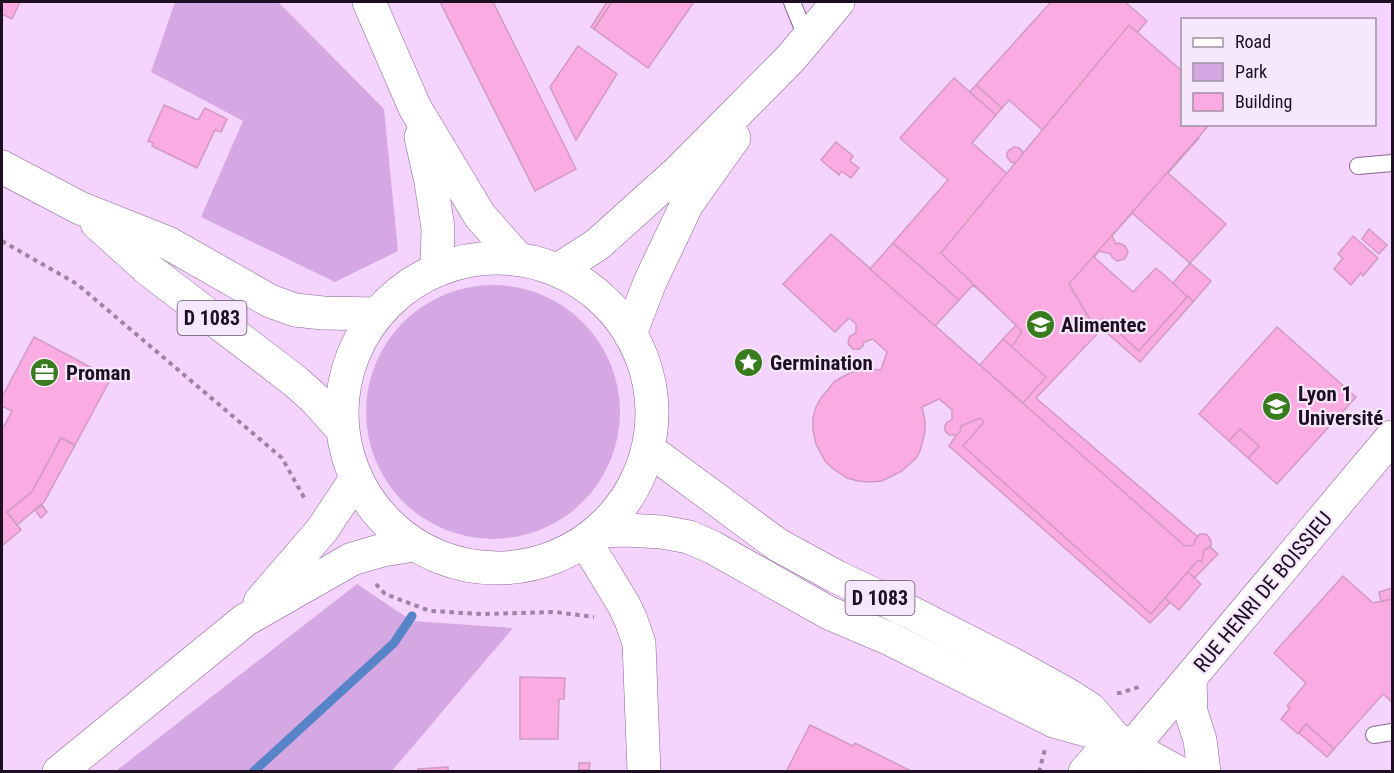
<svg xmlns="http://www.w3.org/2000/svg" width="1394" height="773" font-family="'Roboto Condensed',sans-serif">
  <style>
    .green { fill: #d6a8e3 }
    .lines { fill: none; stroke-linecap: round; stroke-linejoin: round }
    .stream { stroke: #5783c7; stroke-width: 9 }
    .building { fill: #faace2; stroke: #d19ac0; stroke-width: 1.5 }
    .lane-casing { stroke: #8b6696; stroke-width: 18 }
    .street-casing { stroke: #8b6696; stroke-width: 34 }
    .primary-casing { stroke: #8b6696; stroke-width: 34 }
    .path { stroke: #9d84a4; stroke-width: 4; stroke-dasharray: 4.5 4.5; stroke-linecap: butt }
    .lane { stroke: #fff; stroke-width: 16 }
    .street { stroke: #fff; stroke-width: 33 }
    .primary { stroke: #fff; stroke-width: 33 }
    .labels { text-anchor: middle; stroke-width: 4.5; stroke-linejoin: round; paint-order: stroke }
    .shield { fill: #f7e7fc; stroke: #5e5063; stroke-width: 1.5 }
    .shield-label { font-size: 20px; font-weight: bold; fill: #1d0f21 }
    .poi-label { font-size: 21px; font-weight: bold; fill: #1d0f21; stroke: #f7e7fc; text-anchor: start }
    .street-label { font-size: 21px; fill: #1d0f21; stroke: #f7e7fc }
  </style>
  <rect width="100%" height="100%" fill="#f4d3fd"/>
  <g class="green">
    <polygon points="175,2 278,2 384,109 398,251 335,282 201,217 243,121 151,72"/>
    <circle cx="493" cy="412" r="127"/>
    <polygon points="357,584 412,621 513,628 392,771 116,771"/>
  </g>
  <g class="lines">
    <polyline class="stream" points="253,772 394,643 412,616"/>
  </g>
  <g class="building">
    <polygon points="2,2 20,2 12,19 2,14"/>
    <polygon points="440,2 493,2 576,169 535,191"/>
    <polygon points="607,2 612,2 594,29 591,27"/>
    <polygon points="612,2 694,2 648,68 594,29"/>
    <polygon points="1051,2 1125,2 1147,21 1130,41 1132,42 1116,61 1124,69 1144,47 1150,53 1152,50 1182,78 1182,124 1194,124 1189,129 1199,138 1168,173 1226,224 1190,263 1132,213 1112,236 1116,244 1119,243 1125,246 1128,252 1126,257 1124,259 1117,261 1112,257 1111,254 1099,251 1094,257 1133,292 1156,268 1188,296 1139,351 1103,319 1078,347 1076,345 1046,377 1003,339 1017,324 973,285 959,300 893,243 948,180 900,138 954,78 996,115 972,143 1012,178 1018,171 1015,163 1011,162 1007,157 1007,153 1009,150 1014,147 1019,148 1023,152 1023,155 1032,156 1049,136 1009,100 1002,108 976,85"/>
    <polygon points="1129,25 1182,71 1182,124 1210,124 1069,284 1098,333 1036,398 1218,554 1150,623 949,446 1022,331 941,253"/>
    <polygon points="578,46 617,74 576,140 550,87"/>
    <polygon points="976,85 1002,108 996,115 970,92"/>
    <polygon points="164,105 198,120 205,108 227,119 221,132 215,130 197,168 152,146 153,143 148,141"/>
    <polygon points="836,142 853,156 850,161 859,168 851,178 841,171 839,175 821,160"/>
    <polygon points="1369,229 1387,245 1379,254 1362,239"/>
    <polygon points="831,234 1185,546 1194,545 1195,540 1200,534 1206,534 1208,536 1211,541 1211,546 1204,550 1202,562 1198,560 1151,614 963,446 984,422 980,418 961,426 960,432 956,435 949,435 945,431 945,426 947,422 952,420 952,410 939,399 922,407 925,421 925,432 920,451 916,458 902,471 882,481 869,482 858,481 847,478 832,468 825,461 816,444 813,430 813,418 816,407 821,398 835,381 844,376 855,371 869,369 881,370 887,352 873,339 864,342 863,346 859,349 853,349 849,345 848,341 850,336 856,333 856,324 849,318 835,332 783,284"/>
    <polygon points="1353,236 1378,258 1363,276 1361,273 1351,285 1334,269 1343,258 1338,254"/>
    <polygon points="893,243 959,300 935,326 870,269"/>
    <polygon points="1190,263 1211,281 1193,302 1173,283"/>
    <polygon points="1188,296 1193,302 1140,362 1098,325 1103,319 1139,351"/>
    <polygon points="1277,327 1356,397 1277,484 1248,458 1259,446 1240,429 1229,441 1199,414"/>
    <polygon points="34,337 111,378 75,445 61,438 32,492 7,512 21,530 2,546 2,430 12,411 2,406 2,397"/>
    <polygon points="1003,339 1046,377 1023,403 980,365"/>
    <polygon points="1240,429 1259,446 1248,458 1229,441"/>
    <polygon points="61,438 75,445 44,502 17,525 7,512 32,492"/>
    <polygon points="42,505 47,512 41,518 35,510"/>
    <polygon points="1188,572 1201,584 1179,610 1165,598"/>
    <polygon points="1343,576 1373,603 1392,599 1392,702 1383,694 1334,749 1306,724 1298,734 1281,719 1290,708 1287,706 1306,683 1274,653"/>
    <polygon points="1392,588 1392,599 1381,601 1379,592"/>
    <polygon points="520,677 565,678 564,699 559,699 558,739 520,739"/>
    <polygon points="1306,724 1334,749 1327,757 1299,733"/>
    <polygon points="810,725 853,746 855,743 913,772 786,772"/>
    <polygon points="579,763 590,763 589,770 579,770"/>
    <polygon points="448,767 448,772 418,772 418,769"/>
  </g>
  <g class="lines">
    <defs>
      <g id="lane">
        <polyline points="792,2 807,39"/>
        <polyline points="1358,166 1392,163"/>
        <polyline points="1374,735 1392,732"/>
      </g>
      <g id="street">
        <polyline points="369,2 415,108 480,216 518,259"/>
        <polyline points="421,137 431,182 438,228 437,270"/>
        <polyline points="558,270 598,244 679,171 791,58 838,2"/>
        <polyline points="630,334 650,282 687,204 734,138"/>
        <polyline points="585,541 624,605 631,620 639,643 644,772"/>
        <polyline points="260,602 322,530 356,479"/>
        <polyline points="1190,679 1191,712 1200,740 1204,772"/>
        <polyline points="59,772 245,620 352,559 383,550 414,545"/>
        <polyline points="1085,772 1115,738"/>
        <polyline points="1119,772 1132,747 1392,437"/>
      </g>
      <g id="primary">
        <polyline points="2,167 80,208 168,243 270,301 295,310 323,313 378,314"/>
        <polyline points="97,223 149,270 295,381 315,399 342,429"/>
        <circle cx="497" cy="413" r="155"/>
        <polyline points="648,449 778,545 837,577 908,611 1012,664 1070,696 1090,709 1114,737"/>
        <polyline points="599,531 626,530 662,532 689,537 712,547 829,613 888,638 1054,721 1115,738 1177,772"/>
      </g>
    </defs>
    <use href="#lane" class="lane-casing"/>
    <use href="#street" class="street-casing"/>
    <use href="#primary" class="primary-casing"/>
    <g class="path">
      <polyline points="2,241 77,284 282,458 306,501"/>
      <polyline points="376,584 385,594 430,611 482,614 555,612 594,617"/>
      <polyline points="1117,693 1120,693 1142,686"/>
      <polyline points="1039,772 1045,749"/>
    </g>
    <use href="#lane" class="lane"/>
    <use href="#street" class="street"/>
    <use href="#primary" class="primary"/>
  </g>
  <defs>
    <symbol id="university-disc" viewBox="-11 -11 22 22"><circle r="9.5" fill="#387c1d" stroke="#f7e7fc"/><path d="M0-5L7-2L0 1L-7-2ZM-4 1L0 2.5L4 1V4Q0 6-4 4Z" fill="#fff"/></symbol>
    <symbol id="sight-disc" viewBox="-11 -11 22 22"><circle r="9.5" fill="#387c1d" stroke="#f7e7fc"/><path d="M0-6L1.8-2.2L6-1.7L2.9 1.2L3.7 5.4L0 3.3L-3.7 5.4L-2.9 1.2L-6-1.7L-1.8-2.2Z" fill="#fff"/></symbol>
    <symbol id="office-disc" viewBox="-11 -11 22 22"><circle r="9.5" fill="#387c1d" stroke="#f7e7fc"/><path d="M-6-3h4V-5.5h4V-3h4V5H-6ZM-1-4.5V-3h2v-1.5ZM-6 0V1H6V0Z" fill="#fff"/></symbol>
  </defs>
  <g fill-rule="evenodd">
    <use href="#university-disc" x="1024" y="308" width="33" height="33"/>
    <use href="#sight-disc" x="732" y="346" width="33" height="33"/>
    <use href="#office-disc" x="28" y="356" width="33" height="33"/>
    <use href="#university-disc" x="1260" y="390" width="33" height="33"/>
  </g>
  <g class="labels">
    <g class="shield">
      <rect x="177.5" y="301" width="69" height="34" rx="4.5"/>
      <rect x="845.5" y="581" width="69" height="34" rx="4.5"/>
    </g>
    <g class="shield-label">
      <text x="212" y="325">D 1083</text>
      <text x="880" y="605">D 1083</text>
    </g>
    <g class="poi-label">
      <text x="1061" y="332">Alimentec</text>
      <text x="770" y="370">Germination</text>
      <text x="66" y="380">Proman</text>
      <text x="1298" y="401">Lyon 1<tspan x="1298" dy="24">Université</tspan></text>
    </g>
    <g class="street-label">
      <text transform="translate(1263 592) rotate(-50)" y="7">RUE HENRI DE BOISSIEU</text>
    </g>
  </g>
  <rect width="1394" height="773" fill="none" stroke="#1d0f21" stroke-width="6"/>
  <rect x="1181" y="18" width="195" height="108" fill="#f7e7fc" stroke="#a091a4" stroke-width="1.5"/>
  <rect x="1193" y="38" width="30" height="9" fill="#ffffff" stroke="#a091a4" stroke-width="1.5"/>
  <text x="1235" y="48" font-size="18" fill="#1d0f21">Road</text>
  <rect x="1193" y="63" width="30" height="18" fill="#d6a8e3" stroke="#a091a4" stroke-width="1.5"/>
  <text x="1235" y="78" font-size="18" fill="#1d0f21">Park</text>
  <rect x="1193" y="93" width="30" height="18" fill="#faace2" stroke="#a091a4" stroke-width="1.5"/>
  <text x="1235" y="108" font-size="18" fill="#1d0f21">Building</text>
</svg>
